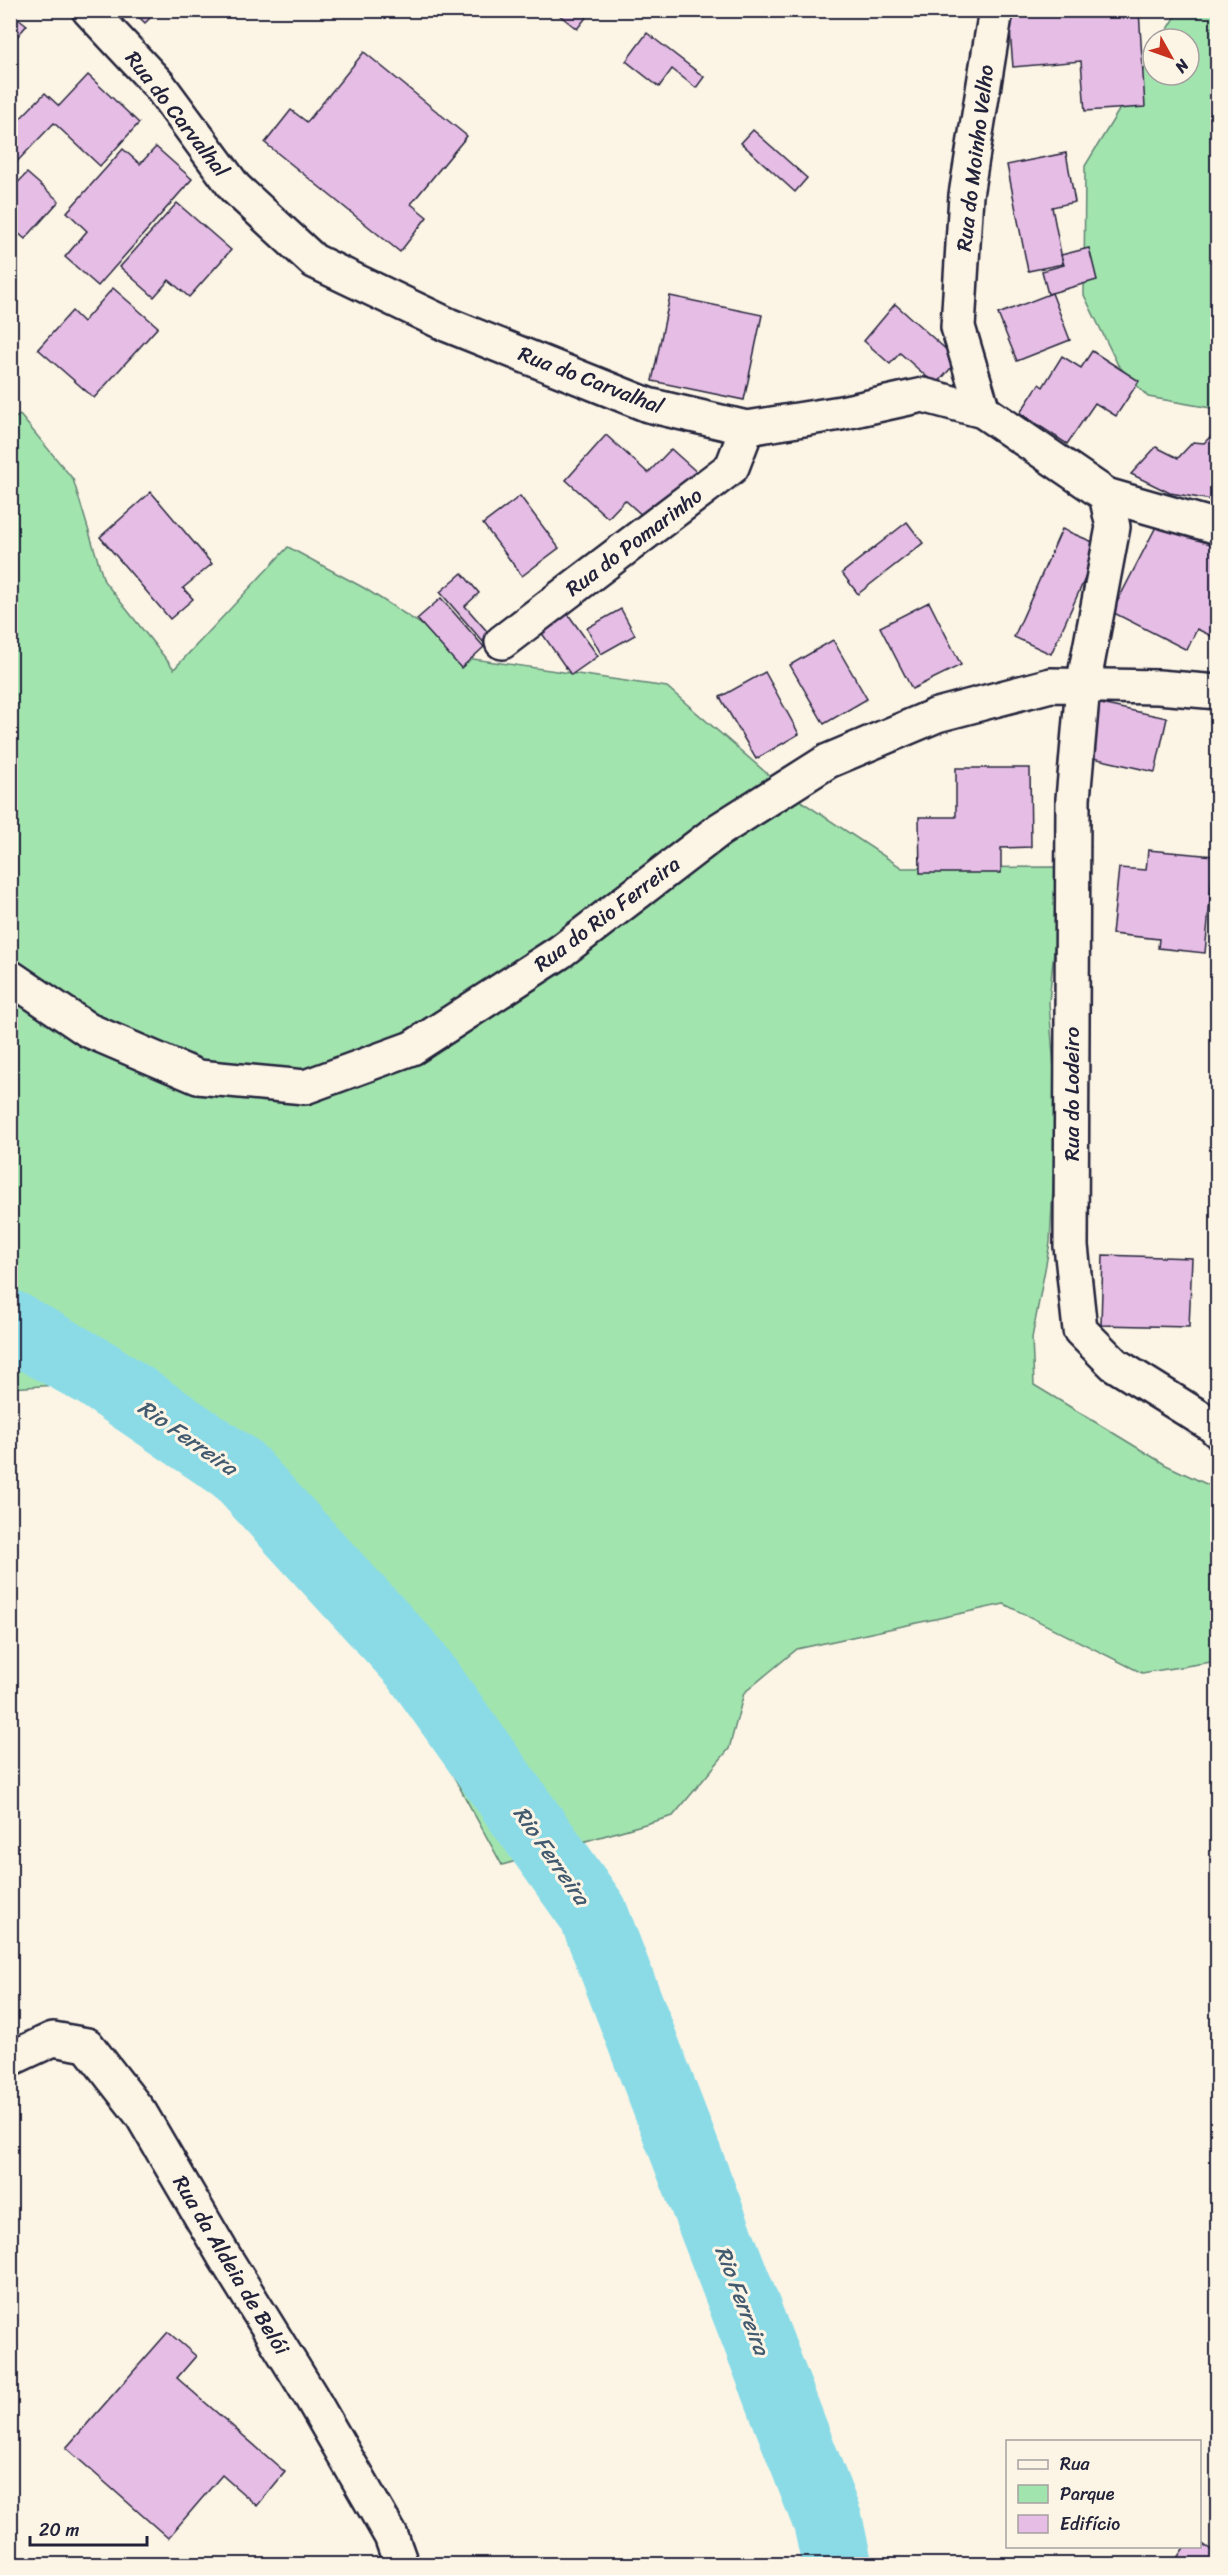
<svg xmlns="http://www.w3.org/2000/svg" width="1228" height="2575" font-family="Sriracha,sans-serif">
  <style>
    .green { fill: #a2e4ae; stroke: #628374; stroke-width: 1.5 }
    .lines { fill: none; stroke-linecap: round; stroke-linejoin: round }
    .river { stroke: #8bdbe7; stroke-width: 70 }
    .building { fill: #e6bde5; stroke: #22223b; stroke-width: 1.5 }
    .minor-casing { stroke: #22223b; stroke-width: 38 }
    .tertiary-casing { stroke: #22223b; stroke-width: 38 }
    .minor { stroke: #fcf5e5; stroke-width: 33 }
    .tertiary { stroke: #fcf5e5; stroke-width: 33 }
    .labels { text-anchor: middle; stroke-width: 6; stroke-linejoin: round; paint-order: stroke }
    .street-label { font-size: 21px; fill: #22223b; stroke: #fcf5e5 }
    .water-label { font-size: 22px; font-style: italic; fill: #425a6f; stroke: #fcf5e5 }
  </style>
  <rect width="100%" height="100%" fill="#fcf5e5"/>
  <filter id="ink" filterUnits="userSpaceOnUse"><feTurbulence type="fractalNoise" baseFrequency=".0167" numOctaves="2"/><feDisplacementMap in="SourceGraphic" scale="12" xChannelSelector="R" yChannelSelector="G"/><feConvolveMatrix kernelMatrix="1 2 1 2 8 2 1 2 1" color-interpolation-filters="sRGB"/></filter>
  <g filter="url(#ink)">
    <g class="green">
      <polygon points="1179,11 1217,11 1217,409 1148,397 1118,365 1084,295 1085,166 1153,54 1153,75 1189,75 1189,39 1162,39"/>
      <polygon points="20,415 73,479 104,581 174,669 288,547 364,588 424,626 466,658 667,687 793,796 902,868 1062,867 1049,1002 1057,1111 1050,1243 1032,1338 1034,1385 1166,1465 1217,1489 1217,1661 1142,1673 1004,1604 797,1649 744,1693 729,1749 673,1816 502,1865 414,1704 242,1500 88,1383 11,1388 10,421"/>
    </g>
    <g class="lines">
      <polyline class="river" points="10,1325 96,1373 236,1468 415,1663 593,1913 828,2522 837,2564"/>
    </g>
    <g class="building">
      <polygon points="132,10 158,10 145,23"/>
      <polygon points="553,10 592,10 577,29"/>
      <polygon points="1100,10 1139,10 1145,107 1085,111 1081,61 1013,67 1009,18"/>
      <polygon points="10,12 27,25 10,45"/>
      <polygon points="647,33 704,77 696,88 672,69 659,87 626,61"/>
      <polygon points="364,52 467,136 411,204 427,217 400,252 265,143 291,110 307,122"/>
      <polygon points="88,75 139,123 100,166 54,123 10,169 10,129 45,93 59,106"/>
      <polygon points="753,130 807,178 795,192 741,143"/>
      <polygon points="156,147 192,179 98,286 65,257 87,231 67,212 123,149 140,164"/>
      <polygon points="1066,153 1075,202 1052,207 1063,264 1028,271 1007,165"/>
      <polygon points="27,173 59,201 25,239 10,226 10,191"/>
      <polygon points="177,203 231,250 189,297 169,280 154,297 120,267"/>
      <polygon points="1089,248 1097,280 1048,294 1042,271 1064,265 1061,255"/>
      <polygon points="113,288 158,327 94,398 38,349 72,311 83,322"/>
      <polygon points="1052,293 1070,340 1017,361 998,314"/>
      <polygon points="670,296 762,315 744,400 652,381"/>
      <polygon points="895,304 958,360 936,385 900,353 890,364 864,341"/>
      <polygon points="1092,351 1139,381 1116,416 1095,403 1067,444 1020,413 1039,384 1043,387 1062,356 1081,368"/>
      <polygon points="1218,429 1218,501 1170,493 1131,474 1156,447 1178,458 1193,442 1204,443"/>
      <polygon points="606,435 648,473 671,449 700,475 654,526 625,500 608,518 566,480"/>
      <polygon points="151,492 212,564 183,588 193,599 170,619 100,537"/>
      <polygon points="520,496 559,548 522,576 483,524"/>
      <polygon points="1160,519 1218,548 1218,639 1197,629 1187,650 1112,612"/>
      <polygon points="907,522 923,543 858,594 842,573"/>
      <polygon points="1062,529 1100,545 1051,654 1014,637"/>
      <polygon points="462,573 479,593 465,606 492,637 484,643 440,592"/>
      <polygon points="441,598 484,647 461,668 417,619"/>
      <polygon points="929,602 961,665 912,689 880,627"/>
      <polygon points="560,603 598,656 571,675 534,622"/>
      <polygon points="621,609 635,635 601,654 587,628"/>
      <polygon points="833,640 867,699 824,724 790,665"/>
      <polygon points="765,672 799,734 756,759 720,697"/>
      <polygon points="1096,703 1167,718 1155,772 1084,756"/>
      <polygon points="956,768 1030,768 1031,847 1001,848 1001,873 920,873 919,817 956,817"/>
      <polygon points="1148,850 1214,856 1205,953 1158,948 1159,939 1112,934 1119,868 1146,870"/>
      <polygon points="1103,1255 1192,1258 1189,1327 1101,1325"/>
      <polygon points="168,2332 196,2356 177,2378 285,2472 257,2506 222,2475 168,2538 66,2448"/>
      <polygon points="1200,2542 1218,2555 1218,2564 1173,2564 1185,2546 1200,2546"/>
    </g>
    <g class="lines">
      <defs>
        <g id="minor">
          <polyline points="89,10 159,85 235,188 314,261 448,325 648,405 747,428 841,413 923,395 983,411 1106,495 1113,527 1083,686 1073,799 1071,1246 1080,1330 1114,1364 1212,1425 1218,1431"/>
          <polyline points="983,411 958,327 966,195 996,10"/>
          <polyline points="1106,495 1218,527"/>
          <polyline points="502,642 732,467 747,428"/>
          <polyline points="10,2059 53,2039 87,2045 141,2114 224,2256 310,2395 391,2536 401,2564"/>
        </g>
        <polyline id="tertiary" points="10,977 88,1030 198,1077 305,1087 412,1048 560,952 719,830 828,761 937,715 1051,685 1158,687 1218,692"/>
      </defs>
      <use href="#minor" class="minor-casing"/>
      <use href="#tertiary" class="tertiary-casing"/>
      <use href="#minor" class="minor"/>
      <use href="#tertiary" class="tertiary"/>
    </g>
  </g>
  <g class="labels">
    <g class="street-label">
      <text transform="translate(177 114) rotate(52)" y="7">Rua do Carvalhal</text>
      <text transform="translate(975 158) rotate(-83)" y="7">Rua do Moinho Velho</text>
      <text transform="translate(591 380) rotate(21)" y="7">Rua do Carvalhal</text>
      <text transform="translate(634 542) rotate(-37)" y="7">Rua do Pomarinho</text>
      <text transform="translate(607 914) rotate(-37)" y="7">Rua do Rio Ferreira</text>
      <text transform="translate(1072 1094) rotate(-90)" y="7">Rua do Lodeiro</text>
      <text transform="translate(231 2265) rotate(59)" y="7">Rua da Aldeia de Belói</text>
    </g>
    <g class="water-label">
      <text transform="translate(188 1437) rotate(35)" y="8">Rio Ferreira</text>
      <text transform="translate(552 1855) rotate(55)" y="8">Rio Ferreira</text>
      <text transform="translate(743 2300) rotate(69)" y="8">Rio Ferreira</text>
    </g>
  </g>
  <rect width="1228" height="2575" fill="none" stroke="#fcf5e5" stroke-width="36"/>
  <rect x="18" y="18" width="1192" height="2539" fill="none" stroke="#22223b" stroke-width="2" filter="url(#ink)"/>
  <rect x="1006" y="2440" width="195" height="108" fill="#fcf5e5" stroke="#a5a1a1" stroke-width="1.5"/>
  <rect x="1018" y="2460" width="30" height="9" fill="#fcf5e5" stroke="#a5a1a1" stroke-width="1.5"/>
  <text x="1060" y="2470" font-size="18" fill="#22223b">Rua</text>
  <rect x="1018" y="2485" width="30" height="18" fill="#a2e4ae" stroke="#a5a1a1" stroke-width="1.5"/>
  <text x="1060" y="2500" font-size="18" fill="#22223b">Parque</text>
  <rect x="1018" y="2515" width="30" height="18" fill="#e6bde5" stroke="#a5a1a1" stroke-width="1.5"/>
  <text x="1060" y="2530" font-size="18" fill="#22223b">Edifício</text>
  <g transform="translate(1171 57) rotate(130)"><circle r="28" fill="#fcf5e5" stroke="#a5a1a1" stroke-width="1.5"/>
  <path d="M0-4.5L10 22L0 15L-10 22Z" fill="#c8321e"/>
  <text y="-9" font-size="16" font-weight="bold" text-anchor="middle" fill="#22223b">N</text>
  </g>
  <path d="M30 2536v9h117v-9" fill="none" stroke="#22223b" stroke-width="3"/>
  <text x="39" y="2536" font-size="18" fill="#22223b" stroke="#fcf5e5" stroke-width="4.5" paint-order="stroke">20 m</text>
</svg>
